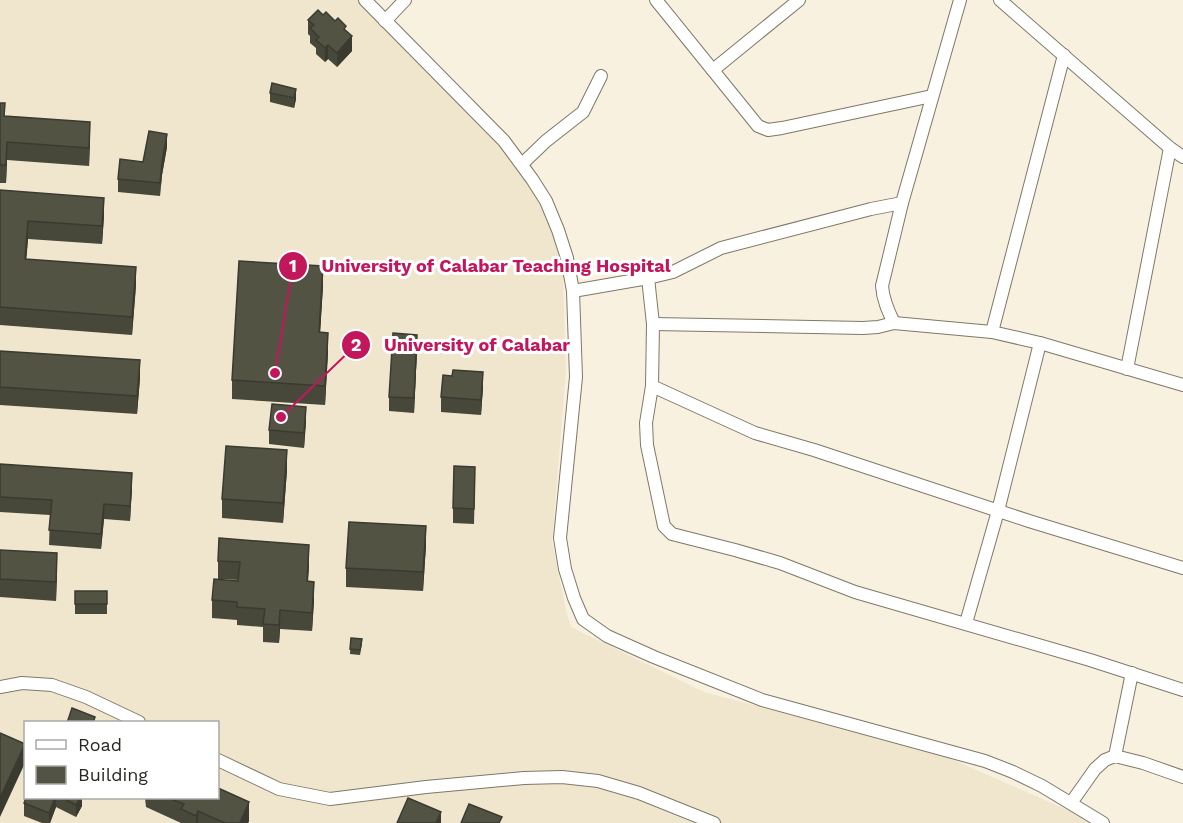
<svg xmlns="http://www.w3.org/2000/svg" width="1183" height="823" font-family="'Work Sans',sans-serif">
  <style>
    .built { fill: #f0e6ce; fill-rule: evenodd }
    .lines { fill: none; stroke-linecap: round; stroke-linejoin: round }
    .street-casing { stroke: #7e7869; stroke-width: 14 }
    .street { stroke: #fff; stroke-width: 12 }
    .wall { fill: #47473a }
    .shaded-wall { fill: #3a3a30 }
    .building { fill: #535344; stroke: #3a3a30; stroke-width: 1.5 }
    .leader { fill: none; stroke: #c2185b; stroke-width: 2 }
    .callout-dot { fill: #c2185b; stroke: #fff; stroke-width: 2 }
    .mark-label { font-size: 18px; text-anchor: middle; font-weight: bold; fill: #fff }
    .callout-label { font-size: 18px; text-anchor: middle; font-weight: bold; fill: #c2185b; stroke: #fff; stroke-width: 6; stroke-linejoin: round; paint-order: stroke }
  </style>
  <rect width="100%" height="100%" fill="#f8f1e0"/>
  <path class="built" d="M0 0H375L529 159 559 223 577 277 563 278 566 372 552 541 566 610 571 627 704 692 944 756 1070 811 1088 823H0ZM26 722H218V798H26Z"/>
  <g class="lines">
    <defs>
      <g id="street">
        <polyline points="365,0 504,141 532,179 546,201 558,230 567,258 573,291 576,377 560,538 565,569 574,598 583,619 607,636 654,657 762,700 985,761 1013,772 1042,786 1103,823"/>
        <polyline points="656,0 758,126 768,130 782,128 932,96"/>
        <polyline points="1000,0 1170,148 1183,157"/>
        <polyline points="385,21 405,0"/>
        <polyline points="713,70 799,0"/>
        <polyline points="522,164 546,141 583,112 601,76"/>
        <polyline points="648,278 653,324 652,386 646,423 647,445 664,526 672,534 735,550 780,563 855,592 1090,660 1183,690"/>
        <polyline points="573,291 648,278 673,272 721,248 871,209 902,203"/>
        <path d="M894 323C888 311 883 300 882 286L902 203 960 0"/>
        <polyline points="653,324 863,328 878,327 894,323 992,332 1040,343 1183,385"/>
        <polyline points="992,332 1064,55"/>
        <polyline points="1127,369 1170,148"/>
        <polyline points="652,386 755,433 814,450 1029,521 1183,568"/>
        <polyline points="966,623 998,511 1040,343"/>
        <polyline points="0,687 22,683 52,685 86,697 139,722"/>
        <polyline points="1115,756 1132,673"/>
        <polyline points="218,760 279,789 330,799 426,787 524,778 562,777 598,781 639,793 714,823"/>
        <polyline points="1071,803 1095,769 1105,760 1115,756 1143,763 1183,777"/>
      </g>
    </defs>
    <use href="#street" class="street-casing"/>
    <use href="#street" class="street"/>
  </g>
  <g class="wall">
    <polygon points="323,15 335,21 346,31 352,51 337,67 328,59 325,62 316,54 316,48 310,43 310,36 308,34 308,20"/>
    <polygon points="270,93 296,99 294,108 270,102"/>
    <polygon points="0,103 5,116 90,140 89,166 7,160 6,183 0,183"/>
    <polygon points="167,147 162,175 160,196 118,192 118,179 143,162"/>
    <polygon points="0,190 104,216 102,244 28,239 26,259 136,285 132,335 0,325"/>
    <polygon points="323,286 320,332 328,352 325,405 232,399 232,380"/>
    <polygon points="417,349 414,413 389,411 389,397"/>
    <polygon points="0,351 140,378 137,414 0,405"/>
    <polygon points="483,387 481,415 441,412 441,397"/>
    <polygon points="306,421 304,448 269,444 269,430"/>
    <polygon points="0,464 132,487 130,521 104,519 101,549 49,545 50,515 0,512"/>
    <polygon points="287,470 283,523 222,518 222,499"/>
    <polygon points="475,482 474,524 453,523 453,508"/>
    <polygon points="426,545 423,591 346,587 346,568"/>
    <polygon points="0,550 57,572 56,601 0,597"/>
    <polygon points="218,561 309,563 308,581 314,600 312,631 280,629 279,643 263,642 263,627 237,625 237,620 212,618 212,600 239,580 218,579"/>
    <rect x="75" y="591" width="32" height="23"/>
    <polygon points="351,638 362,644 360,655 350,654"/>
    <polygon points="26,798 82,798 82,806 76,817 56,807 50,823 42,823 24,816 24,803"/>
    <polygon points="145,798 218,798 249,821 248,823 181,823 146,807"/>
  </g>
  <g class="shaded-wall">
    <polygon points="352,36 352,51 337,67 337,53"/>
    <polygon points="328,45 328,59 325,62 325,48"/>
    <polygon points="296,89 296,99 294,108 294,98"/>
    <polygon points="90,122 90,140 89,166 89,148"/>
    <polygon points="167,134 167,147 162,175 160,196 162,162"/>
    <polygon points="7,142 7,160 6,183 6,165"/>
    <polygon points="104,198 104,216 102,244 102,226"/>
    <polygon points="28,221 28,239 25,277 25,259"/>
    <polygon points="323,266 323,286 319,351 319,332"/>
    <polygon points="136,267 136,285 132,335 132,317"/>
    <polygon points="328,333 328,352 325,405 325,386"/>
    <polygon points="417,335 417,349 414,413 414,398"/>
    <polygon points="140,360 140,378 137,414 137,396"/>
    <polygon points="483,372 483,387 481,415 481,400"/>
    <polygon points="306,407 306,421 304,448 304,433"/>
    <polygon points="287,450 287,470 283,523 283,503"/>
    <polygon points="132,473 132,487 130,521 130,506"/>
    <polygon points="104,504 104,519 101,549 101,534"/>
    <polygon points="426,526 426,545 423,591 423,572"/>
    <polygon points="309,545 309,563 307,599 307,581"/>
    <polygon points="57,553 57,572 56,601 56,582"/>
    <polygon points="314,582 314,600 312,631 312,613"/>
    <polygon points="280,610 280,629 279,643 279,625"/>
    <polygon points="25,744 25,763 0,817 0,798"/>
    <polygon points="55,798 56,798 56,807 50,823 49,823 49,813"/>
    <polygon points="80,798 82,798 82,806 76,817 76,805"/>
    <polygon points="249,802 249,821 248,823 240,823"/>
    <polygon points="198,811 198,823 196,823 196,816"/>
    <polygon points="441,812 441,823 436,823"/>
  </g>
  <g class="building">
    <polygon points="318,10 323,15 326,12 335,21 338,18 346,26 344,29 352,36 337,53 328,45 325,48 316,40 319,37 310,28 314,25 308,20"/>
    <polygon points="272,83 296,89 294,98 270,93"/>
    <polygon points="0,103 5,103 4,116 90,122 89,148 7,142 6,165 0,165"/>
    <polygon points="149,131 167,134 162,162 160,183 118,179 120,159 143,162"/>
    <polygon points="0,190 104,198 102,226 28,221 25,259 136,267 132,317 0,307"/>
    <polygon points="239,261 323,266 319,332 328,333 325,386 232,380"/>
    <polygon points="393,333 417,335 414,398 389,397"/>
    <polygon points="0,351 140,360 137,396 0,387"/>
    <polygon points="453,370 483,372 481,400 441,397 443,375 452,376"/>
    <polygon points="272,404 306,407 304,433 269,430"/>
    <polygon points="226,446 287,450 283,503 222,499"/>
    <polygon points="0,464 132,473 130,506 104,504 101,534 49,530 52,500 0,497"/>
    <polygon points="454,466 475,467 474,509 453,508"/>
    <polygon points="349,522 426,526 423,572 346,568"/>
    <polygon points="219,538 309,545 307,581 314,582 312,613 280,610 279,625 263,624 265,609 237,607 237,602 212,600 214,579 238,581 240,562 218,561"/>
    <polygon points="0,550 57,553 56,582 0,579"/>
    <rect x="75" y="591" width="32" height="13"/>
    <polygon points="351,638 362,639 360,650 350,649"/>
    <polygon points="72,708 95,717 93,723 67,723"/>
    <polygon points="0,733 25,744 0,798"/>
    <polygon points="218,788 249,802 240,823 225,823 198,811 196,816 181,809 184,804 168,798 218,798"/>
    <polygon points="26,798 55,798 49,813 24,803"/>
    <polygon points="63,798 80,798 76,805"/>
    <polygon points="408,798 441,812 436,823 397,823"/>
    <polygon points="469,804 502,817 499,823 461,823"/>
  </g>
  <path class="leader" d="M275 373L293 266M281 417L356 345"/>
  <g class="callout-dot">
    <circle cx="275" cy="373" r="6"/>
    <circle cx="281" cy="417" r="6"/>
    <circle cx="293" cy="266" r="15"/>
    <circle cx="356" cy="345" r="15"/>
  </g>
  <g class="mark-label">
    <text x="293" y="272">1</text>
    <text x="356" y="351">2</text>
  </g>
  <g class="callout-label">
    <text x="496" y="272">University of Calabar Teaching Hospital</text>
    <text x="477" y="351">University of Calabar</text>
  </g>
  <rect x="24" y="721" width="195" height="78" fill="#ffffff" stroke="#a9a9a6" stroke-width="1.5"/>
  <rect x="36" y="740" width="30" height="9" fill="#ffffff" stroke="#a9a9a6" stroke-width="1.5"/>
  <text x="78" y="751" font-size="18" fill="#292720">Road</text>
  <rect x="36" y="766" width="30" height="18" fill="#535344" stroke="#a9a9a6" stroke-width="1.5"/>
  <text x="78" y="781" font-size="18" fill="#292720">Building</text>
</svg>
